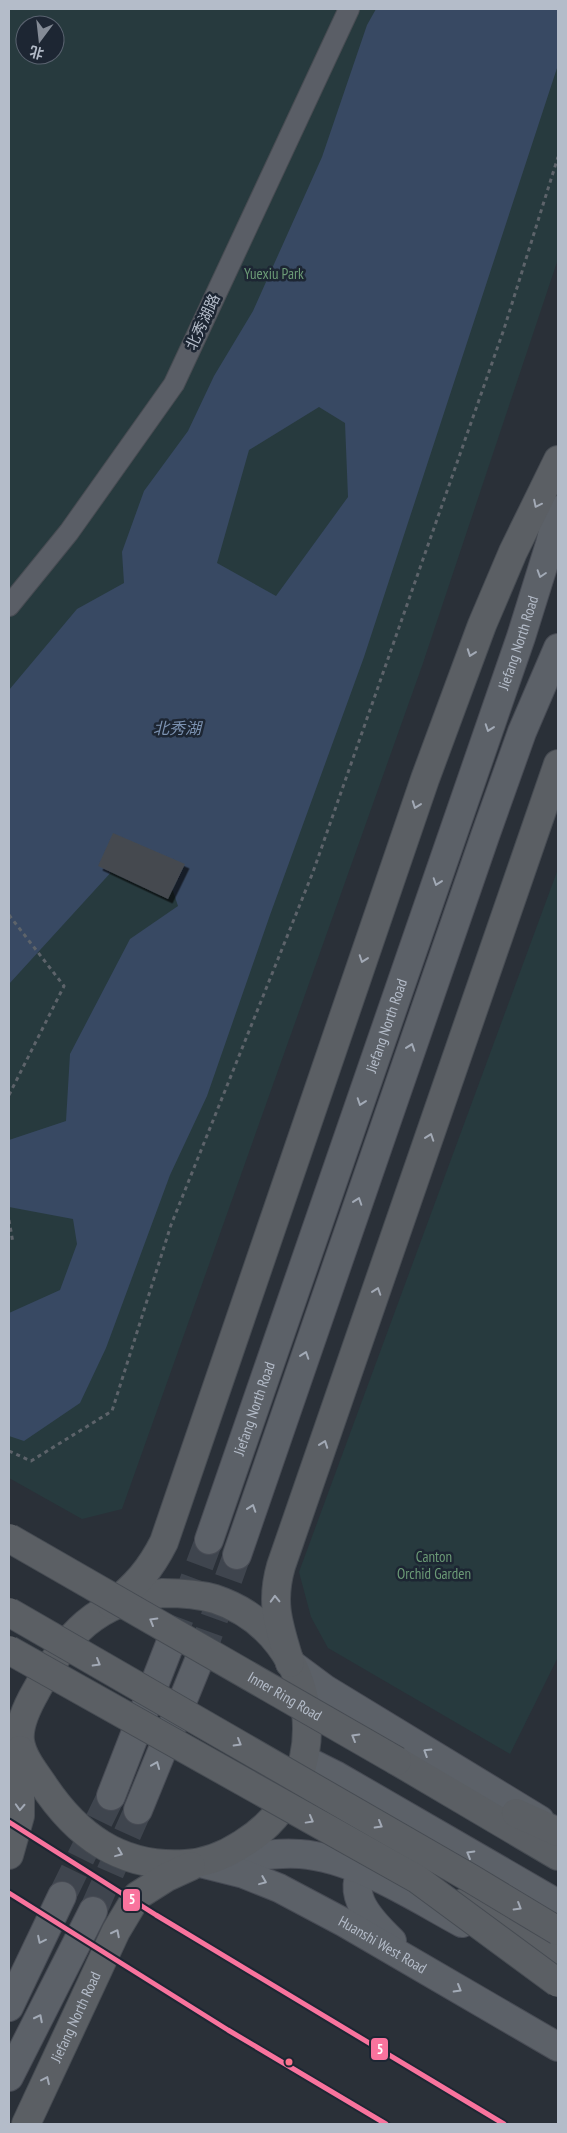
<svg xmlns="http://www.w3.org/2000/svg" width="567" height="2133" font-family="'PT Sans Narrow','Noto Sans SC',sans-serif">
  <style>
    .green { fill: #273a3e; fill-rule: evenodd }
    .water { fill: #384963; fill-rule: evenodd }
    .building { fill: #444950; filter: url(#shadow) }
    .lines { fill: none; stroke-linecap: round; stroke-linejoin: round }
    .primary-tunnel { stroke: #3f454e; stroke-width: 28; stroke-dasharray: 28 14; stroke-linecap: butt }
    .service-casing { stroke: #484c53; stroke-width: 22 }
    .primary-casing { stroke: #484c55; stroke-width: 30 }
    .trunk-casing { stroke: #474c53; stroke-width: 30 }
    .path { stroke: #5d636a; stroke-width: 3; stroke-dasharray: 4 4; stroke-linecap: butt }
    .service { stroke: #5a5e66; stroke-width: 20 }
    .primary { stroke: #5c6168; stroke-width: 28 }
    .trunk { stroke: #5b5f64; stroke-width: 28 }
    .trunk-bridge-casing { stroke: #474c53; stroke-width: 30; stroke-linecap: butt }
    .trunk-bridge { stroke: #5b5f64; stroke-width: 28 }
    .metro-1-casing { stroke: #1d2633; stroke-width: 9 }
    .metro-1 { stroke: #f9739d; stroke-width: 5 }
    .oneway { stroke: #a2a9b5 }
    .oneway2 { stroke: #a2aab6 }
    .bus-dot { fill: #fc738d; stroke: #1d2633; stroke-width: 2 }
    .labels { text-anchor: middle; stroke-width: 5; stroke-linejoin: round; paint-order: stroke }
    .park-label { font-size: 15px; fill: #6b9a76; stroke: #1d2633 }
    .street-label { font-size: 15px; fill: #b4bcc9; stroke: #1d2633 }
    .water-label { font-size: 16px; font-style: italic; fill: #7c92b1; stroke: #1d2633 }
    .line-badge { stroke: #1d2633; stroke-width: 2 }
    .badge-label { font-size: 14px; text-anchor: middle; font-weight: bold; fill: #fff }
  </style>
  <defs>
    <filter id="shadow"><feDropShadow dx="4.5" dy="4.5" stdDeviation="0" flood-color="#0009"/></filter>
  </defs>
  <rect width="100%" height="100%" fill="#2a3038"/>
  <g class="green">
    <path d="M9 9H558V259L422 666 122 1509 82 1519 9 1478ZM25 25H55V55H25Z"/>
    <polygon points="558,869 558,1657 510,1754 328,1648 311,1617 299,1572"/>
  </g>
  <path class="water" d="M376 9H558V65L364 657 270 915 207 1096 170 1175 106 1348 80 1403 24 1441 9 1436V1313L60 1290 77 1244 73 1219 9 1207V1140L66 1121 70 1054 130 939 178 906 171 885 114 869 9 984V690L77 609 124 583 122 552 144 491 188 431 214 376 253 311 322 157 367 25ZM319 407 345 423 348 497 276 596 217 563 249 450Z"/>
  <polygon class="building" points="113,833 185,864 168,899 98,866"/>
  <g class="lines">
    <g class="primary-tunnel">
      <polyline points="170,1644 209,1540"/>
      <polyline points="200,1658 237,1555"/>
      <polyline points="62,1896 111,1796"/>
      <polyline points="93,1911 138,1810"/>
    </g>
    <defs>
      <polyline id="service" points="9,606 69,532 174,384 349,9"/>
      <g id="primary">
        <path id="s1" d="M209 1540 521 637 550 544 558 510"/>
        <polyline points="237,1555 485,836 522,732 558,648"/>
        <polyline points="290,1663 325,1689 540,1820"/>
        <polyline points="305,1760 337,1776 558,1904"/>
        <polyline points="111,1796 170,1644"/>
        <polyline points="138,1810 200,1658"/>
        <path d="M372 1859C340 1889 368 1918 392 1941"/>
        <path d="M216 1861C244 1858 272 1852 300 1854 355 1858 414 1897 462 1923"/>
        <path id="s2" d="M200 1863 244 1874 279 1888 345 1923 558 2047"/>
        <polyline points="9,2007 62,1896"/>
        <polyline points="9,2077 93,1911"/>
      </g>
      <g id="trunk">
        <path d="M163 1593C181 1593 198 1594 215 1599 324 1635 340 1785 242 1844 225 1855 205 1863 185 1864 120 1868 76 1835 42 1783 33 1770 22 1756 20 1741 18 1725 28 1705 36 1691 66 1635 96 1600 163 1593Z"/>
        <path d="M112 1605C136 1585 150 1570 164 1542L425 779 482 625 513 552 558 460"/>
        <path d="M290 1663C279 1626 270 1604 281 1566L558 764"/>
        <polyline points="397,1761 558,1856"/>
        <polyline points="516,1813 558,1832"/>
        <polyline points="9,1855 20,1816 20,1750"/>
        <polyline points="463,1903 558,1952"/>
        <path id="s3" d="M26 2124 116 1931 137 1896 167 1877 191 1866"/>
      </g>
    </defs>
    <use href="#service" class="service-casing"/>
    <use href="#primary" class="primary-casing"/>
    <use href="#trunk" class="trunk-casing"/>
    <g class="path">
      <polyline points="9,915 64,986 9,1095"/>
      <polyline points="9,1220 13,1243"/>
      <polyline points="9,1451 31,1461 112,1411 171,1225 313,872 504,329 558,157"/>
    </g>
    <use href="#service" class="service"/>
    <use href="#primary" class="primary"/>
    <use href="#trunk" class="trunk"/>
    <defs>
      <g id="trunk-bridge">
        <path id="s4" d="M9 1538 397 1761"/>
        <polyline points="9,1612 470,1878 558,1931"/>
        <polyline points="9,1650 417,1879 558,1983"/>
      </g>
    </defs>
    <use href="#trunk-bridge" class="trunk-bridge-casing"/>
    <use href="#trunk-bridge" class="trunk-bridge"/>
    <defs>
      <g id="metro-1">
        <polyline points="9,1822 156,1915 504,2124"/>
        <polyline points="9,1893 228,2030 386,2124"/>
      </g>
    </defs>
    <use href="#metro-1" class="metro-1-casing"/>
    <use href="#metro-1" class="metro-1"/>
  </g>
  <defs><path id="oneway-chevron" d="M-2-3.5L2.5 0L-2 3.5" fill="none" stroke-width="1.6" stroke-linecap="round" stroke-linejoin="round" transform="scale(1.25)"/></defs>
  <g class="oneway">
    <use href="#oneway-chevron" transform="translate(537 504) rotate(116)"/>
    <use href="#oneway-chevron" transform="translate(471 653) rotate(110)"/>
    <use href="#oneway-chevron" transform="translate(416 805) rotate(110)"/>
    <use href="#oneway-chevron" transform="translate(363 959) rotate(109)"/>
    <use href="#oneway-chevron" transform="translate(430 1137) rotate(-71)"/>
    <use href="#oneway-chevron" transform="translate(377 1291) rotate(-71)"/>
    <use href="#oneway-chevron" transform="translate(324 1444) rotate(-70)"/>
    <use href="#oneway-chevron" transform="translate(275 1599) rotate(-92)"/>
    <use href="#oneway-chevron" transform="translate(153 1621) rotate(-150)"/>
    <use href="#oneway-chevron" transform="translate(97 1663) rotate(30)"/>
    <use href="#oneway-chevron" transform="translate(355 1737) rotate(-150)"/>
    <use href="#oneway-chevron" transform="translate(238 1743) rotate(30)"/>
    <use href="#oneway-chevron" transform="translate(20 1807) rotate(93)"/>
    <use href="#oneway-chevron" transform="translate(310 1820) rotate(29)"/>
    <use href="#oneway-chevron" transform="translate(379 1825) rotate(30)"/>
    <use href="#oneway-chevron" transform="translate(119 1853) rotate(22)"/>
    <use href="#oneway-chevron" transform="translate(518 1907) rotate(31)"/>
    <use href="#oneway-chevron" transform="translate(116 1933) rotate(-63)"/>
    <use href="#oneway-chevron" transform="translate(46 2080) rotate(-65)"/>
  </g>
  <g class="oneway2">
    <use href="#oneway-chevron" transform="translate(541 574) rotate(108)"/>
    <use href="#oneway-chevron" transform="translate(489 728) rotate(109)"/>
    <use href="#oneway-chevron" transform="translate(437 882) rotate(109)"/>
    <use href="#oneway-chevron" transform="translate(411 1047) rotate(-71)"/>
    <use href="#oneway-chevron" transform="translate(361 1102) rotate(109)"/>
    <use href="#oneway-chevron" transform="translate(358 1201) rotate(-71)"/>
    <use href="#oneway-chevron" transform="translate(305 1355) rotate(-71)"/>
    <use href="#oneway-chevron" transform="translate(252 1508) rotate(-71)"/>
    <use href="#oneway-chevron" transform="translate(427 1752) rotate(-148)"/>
    <use href="#oneway-chevron" transform="translate(156 1765) rotate(-68)"/>
    <use href="#oneway-chevron" transform="translate(470 1854) rotate(-150)"/>
    <use href="#oneway-chevron" transform="translate(263 1881) rotate(22)"/>
    <use href="#oneway-chevron" transform="translate(41 1940) rotate(116)"/>
    <use href="#oneway-chevron" transform="translate(458 1989) rotate(30)"/>
    <use href="#oneway-chevron" transform="translate(39 2018) rotate(-63)"/>
  </g>
  <circle class="bus-dot" cx="289" cy="2062" r="4.5"/>
  <g class="labels">
    <g class="park-label">
      <text x="274" y="279">Yuexiu Park</text>
      <text x="434" y="1562">Canton<tspan x="434" dy="17">Orchid Garden</tspan></text>
    </g>
    <g class="street-label">
      <text transform="translate(203 322) rotate(-65)" y="5">北秀湖路</text>
      <text dy="5" stroke="none"><textPath href="#s1" startOffset="949">Jiefang North Road</textPath></text>
      <text dy="5" stroke="none"><textPath href="#s1" startOffset="544">Jiefang North Road</textPath></text>
      <text dy="5" stroke="none"><textPath href="#s1" startOffset="139">Jiefang North Road</textPath></text>
      <text dy="5" stroke="none"><textPath href="#s4" startOffset="318">Inner Ring Road</textPath></text>
      <text dy="5" stroke="none"><textPath href="#s2" startOffset="201">Huanshi West Road</textPath></text>
      <text dy="5" stroke="none"><textPath href="#s3" startOffset="118">Jiefang North Road</textPath></text>
    </g>
    <g class="water-label">
      <text x="177" y="734">北秀湖</text>
    </g>
  </g>
  <g class="line-badge">
    <rect x="122" y="1888" width="19" height="24" rx="5" fill="#f9739d"/>
    <rect x="370" y="2037" width="19" height="24" rx="5" fill="#f9739d"/>
  </g>
  <g class="badge-label">
    <text x="132" y="1904">5</text>
    <text x="380" y="2054">5</text>
  </g>
  <rect width="567" height="2133" fill="none" stroke="#b4bcc9" stroke-width="20"/>
  <g transform="translate(40 40) rotate(195)"><circle r="24" fill="#1d2633" stroke="#59626f"/>
  <path d="M0-4L9 19L0 12L-9 19Z" fill="#848b96"/>
  <text y="-8" font-size="14" font-weight="bold" text-anchor="middle" fill="#b4bcc9">北</text>
  </g>
</svg>
